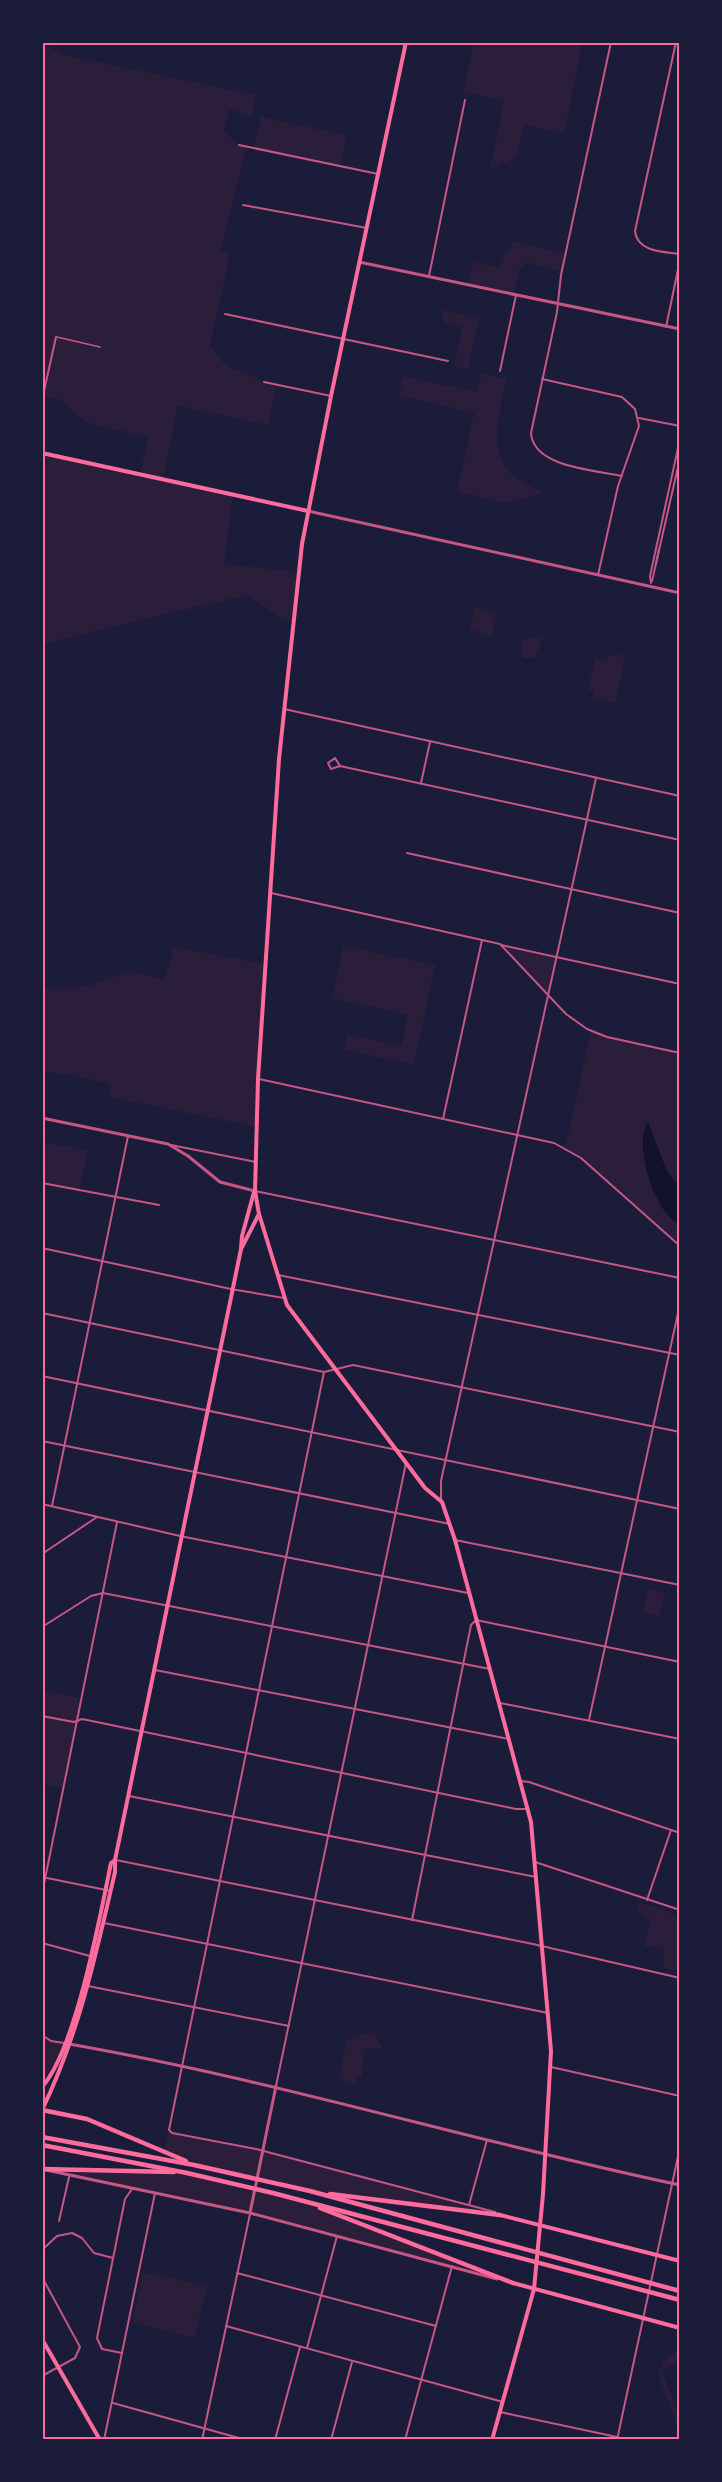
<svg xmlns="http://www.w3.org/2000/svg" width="722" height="2482" font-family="'Roboto Serif',serif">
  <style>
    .green { fill: #2a1e3b }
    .water { fill: #12122b }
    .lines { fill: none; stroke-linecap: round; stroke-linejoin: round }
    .service { stroke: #c65784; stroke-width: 1.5 }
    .minor { stroke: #c65784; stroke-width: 2 }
    .tertiary { stroke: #c65784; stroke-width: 3 }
    .secondary { stroke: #ff6b9d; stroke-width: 4 }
    .primary { stroke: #ff6b9d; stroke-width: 4 }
    .motorway { stroke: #ff6b9d; stroke-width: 4.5 }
    .neatline { fill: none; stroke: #ff6b9d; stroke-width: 2 }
  </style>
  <rect width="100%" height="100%" fill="#1b1b3a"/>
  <g class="green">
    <polygon points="474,42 583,42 564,133 524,125 516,158 490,169 504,101 463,92"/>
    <polygon points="42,44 69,56 256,95 252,115 229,110 224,131 239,145 247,147 221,251 230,254 210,346 226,366 277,385 268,425 178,406 163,479 233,495 224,564 299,572 293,621 284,620 246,595 48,643 42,642 42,453 140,474 148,437 85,422 61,400 43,396 42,400"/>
    <polygon points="261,117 347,135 340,167 254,148"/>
    <polygon points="513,242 566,253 562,271 527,263 519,270 514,295 469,285 473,262 501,268 504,256"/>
    <polygon points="443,310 479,318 468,370 454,366 462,328 443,322"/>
    <path d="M482 373 507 379C501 404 489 444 506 468 513 478 531 486 542 493L507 503 457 492 474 413 399 396 403 376 477 392Z"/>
    <polygon points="475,606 497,613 492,635 470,630"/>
    <polygon points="544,635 535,657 525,659 520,656 523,641"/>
    <polygon points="618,654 625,658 615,703 593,698 594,691 588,690 595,658 606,661 607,657"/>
    <polygon points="500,944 557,957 549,995"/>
    <polygon points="343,946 435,965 414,1065 344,1050 347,1034 401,1046 408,1015 332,998"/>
    <polygon points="174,947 265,964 257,1127 109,1097 111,1084 54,1072 42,1074 42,985 60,989 92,985 128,971 164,979"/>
    <polygon points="591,1031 680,1053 680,1246 581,1158 562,1146 566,1144"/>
    <polygon points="42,1141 88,1151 79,1191 42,1183"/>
    <polygon points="648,1589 665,1593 660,1616 643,1612"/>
    <polygon points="42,1690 81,1698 63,1788 45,1785 42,1795"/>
    <polygon points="111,1863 117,1864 86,1995 59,2057 42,2087 42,2035 51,2041 64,2042 81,1993"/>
    <polygon points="639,1902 680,1916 680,1972 664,1968 664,1948 644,1946 650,1920 644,1915 636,1913"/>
    <polygon points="373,2031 383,2049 364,2048 362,2077 356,2077 356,2083 339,2079 347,2040"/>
    <path d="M168 2132 256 2149 469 2205 466 2212C370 2200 252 2190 164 2151Z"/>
    <polygon points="42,2169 187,2173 301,2200 513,2283 250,2213 69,2177"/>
    <polygon points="143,2272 207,2286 195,2338 132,2323"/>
    <polygon points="680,2349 680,2362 661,2370 680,2415 680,2430 658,2375 663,2361"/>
  </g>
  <path class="water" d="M648 1122 667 1171 680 1187V1225C654 1213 633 1144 648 1122Z"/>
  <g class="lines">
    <polyline class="service" points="57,337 100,347"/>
    <g class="minor">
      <path d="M611 42 561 275 557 312 531 433C533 467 594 470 622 476"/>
      <path d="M676 42 635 231C637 252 664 252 680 254"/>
      <polyline points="239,145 378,174"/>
      <polyline points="243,205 367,228"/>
      <polyline points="429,276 465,100"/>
      <polyline points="225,314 448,361"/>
      <polyline points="666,327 680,260"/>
      <polyline points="500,371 516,295"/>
      <polyline points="542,379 622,397 635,409 639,426 618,486 598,575"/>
      <polyline points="264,382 331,396"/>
      <polyline points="42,400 56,337"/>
      <polyline points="639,418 680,426"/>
      <polyline points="656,564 659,549"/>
      <polyline points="652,581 680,458"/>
      <polyline points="651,583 650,576 680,439"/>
      <polyline points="284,709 680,796"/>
      <polyline points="340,766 335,758 328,763 331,769 340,766 680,840"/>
      <polyline points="421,783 430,742"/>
      <polyline points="407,853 680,913"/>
      <polyline points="271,893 500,944 566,1014 587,1029 607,1037 680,1053"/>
      <polyline points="501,945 680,984"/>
      <polyline points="259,1079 554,1143 581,1158 680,1246"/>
      <polyline points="443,1119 482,940"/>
      <polyline points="171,1145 256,1162"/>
      <polyline points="42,1183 159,1205"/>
      <polyline points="255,1191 680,1278"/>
      <polyline points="42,1248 231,1289 284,1298"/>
      <polyline points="278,1275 680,1355"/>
      <polyline points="42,1313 324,1372 353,1365 680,1432"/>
      <polyline points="324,1372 169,2130 172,2133 256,2149 495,2212"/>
      <polyline points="42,1376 680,1509"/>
      <polyline points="42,1441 450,1524"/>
      <polyline points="441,1500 441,1481 596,778"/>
      <polyline points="42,1504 180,1536 468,1593"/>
      <polyline points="52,1506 128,1136"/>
      <polyline points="455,1540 680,1585"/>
      <polyline points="42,1554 97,1517"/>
      <polyline points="42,1627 91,1596 103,1593 490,1669"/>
      <polyline points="155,1670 509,1739"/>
      <polyline points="500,1703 680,1739"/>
      <polyline points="42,1716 74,1722 82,1719 516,1809 526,1809"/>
      <polyline points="589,1720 680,1304"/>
      <polyline points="520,1781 529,1782 680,1833"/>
      <polyline points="129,1796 536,1877"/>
      <polyline points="116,1860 533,1944 680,1978"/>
      <polyline points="535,1862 680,1910"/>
      <polyline points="42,1877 111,1891"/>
      <polyline points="42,1894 117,1522"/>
      <polyline points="647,1900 671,1830"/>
      <polyline points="412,1920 471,1625 476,1620 680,1662"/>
      <polyline points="104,1923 548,2013"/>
      <polyline points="42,1943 90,1956"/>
      <polyline points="88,1986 289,2026"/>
      <polyline points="42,2035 51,2041 64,2043"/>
      <polyline points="551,2067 680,2096"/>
      <polyline points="276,2086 406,1463"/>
      <polyline points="469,2205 487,2140"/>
      <polyline points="59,2221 69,2177"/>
      <polyline points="42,2250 57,2236 72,2233 82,2238 94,2253 113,2258"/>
      <polyline points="237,2273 436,2326"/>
      <polyline points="42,2277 80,2347 75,2358 42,2376"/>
      <polyline points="226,2326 503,2402"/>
      <polyline points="307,2348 337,2236"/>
      <polyline points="122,2353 102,2349 97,2338 125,2199 132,2189"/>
      <polyline points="113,2403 246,2440"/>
      <polyline points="500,2412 617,2437"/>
      <polyline points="104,2440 155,2193"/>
      <polyline points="202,2440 250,2214"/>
      <polyline points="275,2440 300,2347"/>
      <polyline points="331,2440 352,2362"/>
      <polyline points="405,2440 452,2266"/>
      <polyline points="617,2440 680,2147"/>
    </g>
    <g class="tertiary">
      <polyline points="359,262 680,329"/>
      <polyline points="308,511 680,593"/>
      <polyline points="42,1118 168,1144 188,1156 220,1182 255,1191"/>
      <path d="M69 2044C275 2080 475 2142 680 2185"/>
      <polyline points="46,2170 250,2213 497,2279"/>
      <polyline points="250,2213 276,2086"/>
    </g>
    <g class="secondary">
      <polyline points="406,42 331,396 302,544 279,759 258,1079 255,1191 259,1214 287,1305 425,1488 442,1502 455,1540 531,1822 551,2051 543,2194 534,2289 492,2440"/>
      <polyline points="42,453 308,511"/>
      <polyline points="241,1249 259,1214"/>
      <path d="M42 2087C76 2049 100 1916 111 1863L115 1860 241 1249 242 1236 254 1192"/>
      <path d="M42 2110C79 2034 96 1954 115 1872V1860"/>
      <polyline points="500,2215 680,2261"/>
      <polyline points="513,2283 680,2328"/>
    </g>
    <polyline class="primary" points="42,2339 100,2440"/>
    <g class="motorway">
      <polyline points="42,2110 87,2119 186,2161"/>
      <polyline points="42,2137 194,2165 310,2191 680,2291"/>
      <polyline points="42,2145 187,2173 273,2193 680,2300"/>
      <polyline points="42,2169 174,2172"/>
      <polyline points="330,2194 500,2215"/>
      <polyline points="320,2208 513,2283"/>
    </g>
  </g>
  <rect width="722" height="2482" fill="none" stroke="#1b1b3a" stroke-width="87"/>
  <rect x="44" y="44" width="634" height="2394" class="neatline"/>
</svg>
